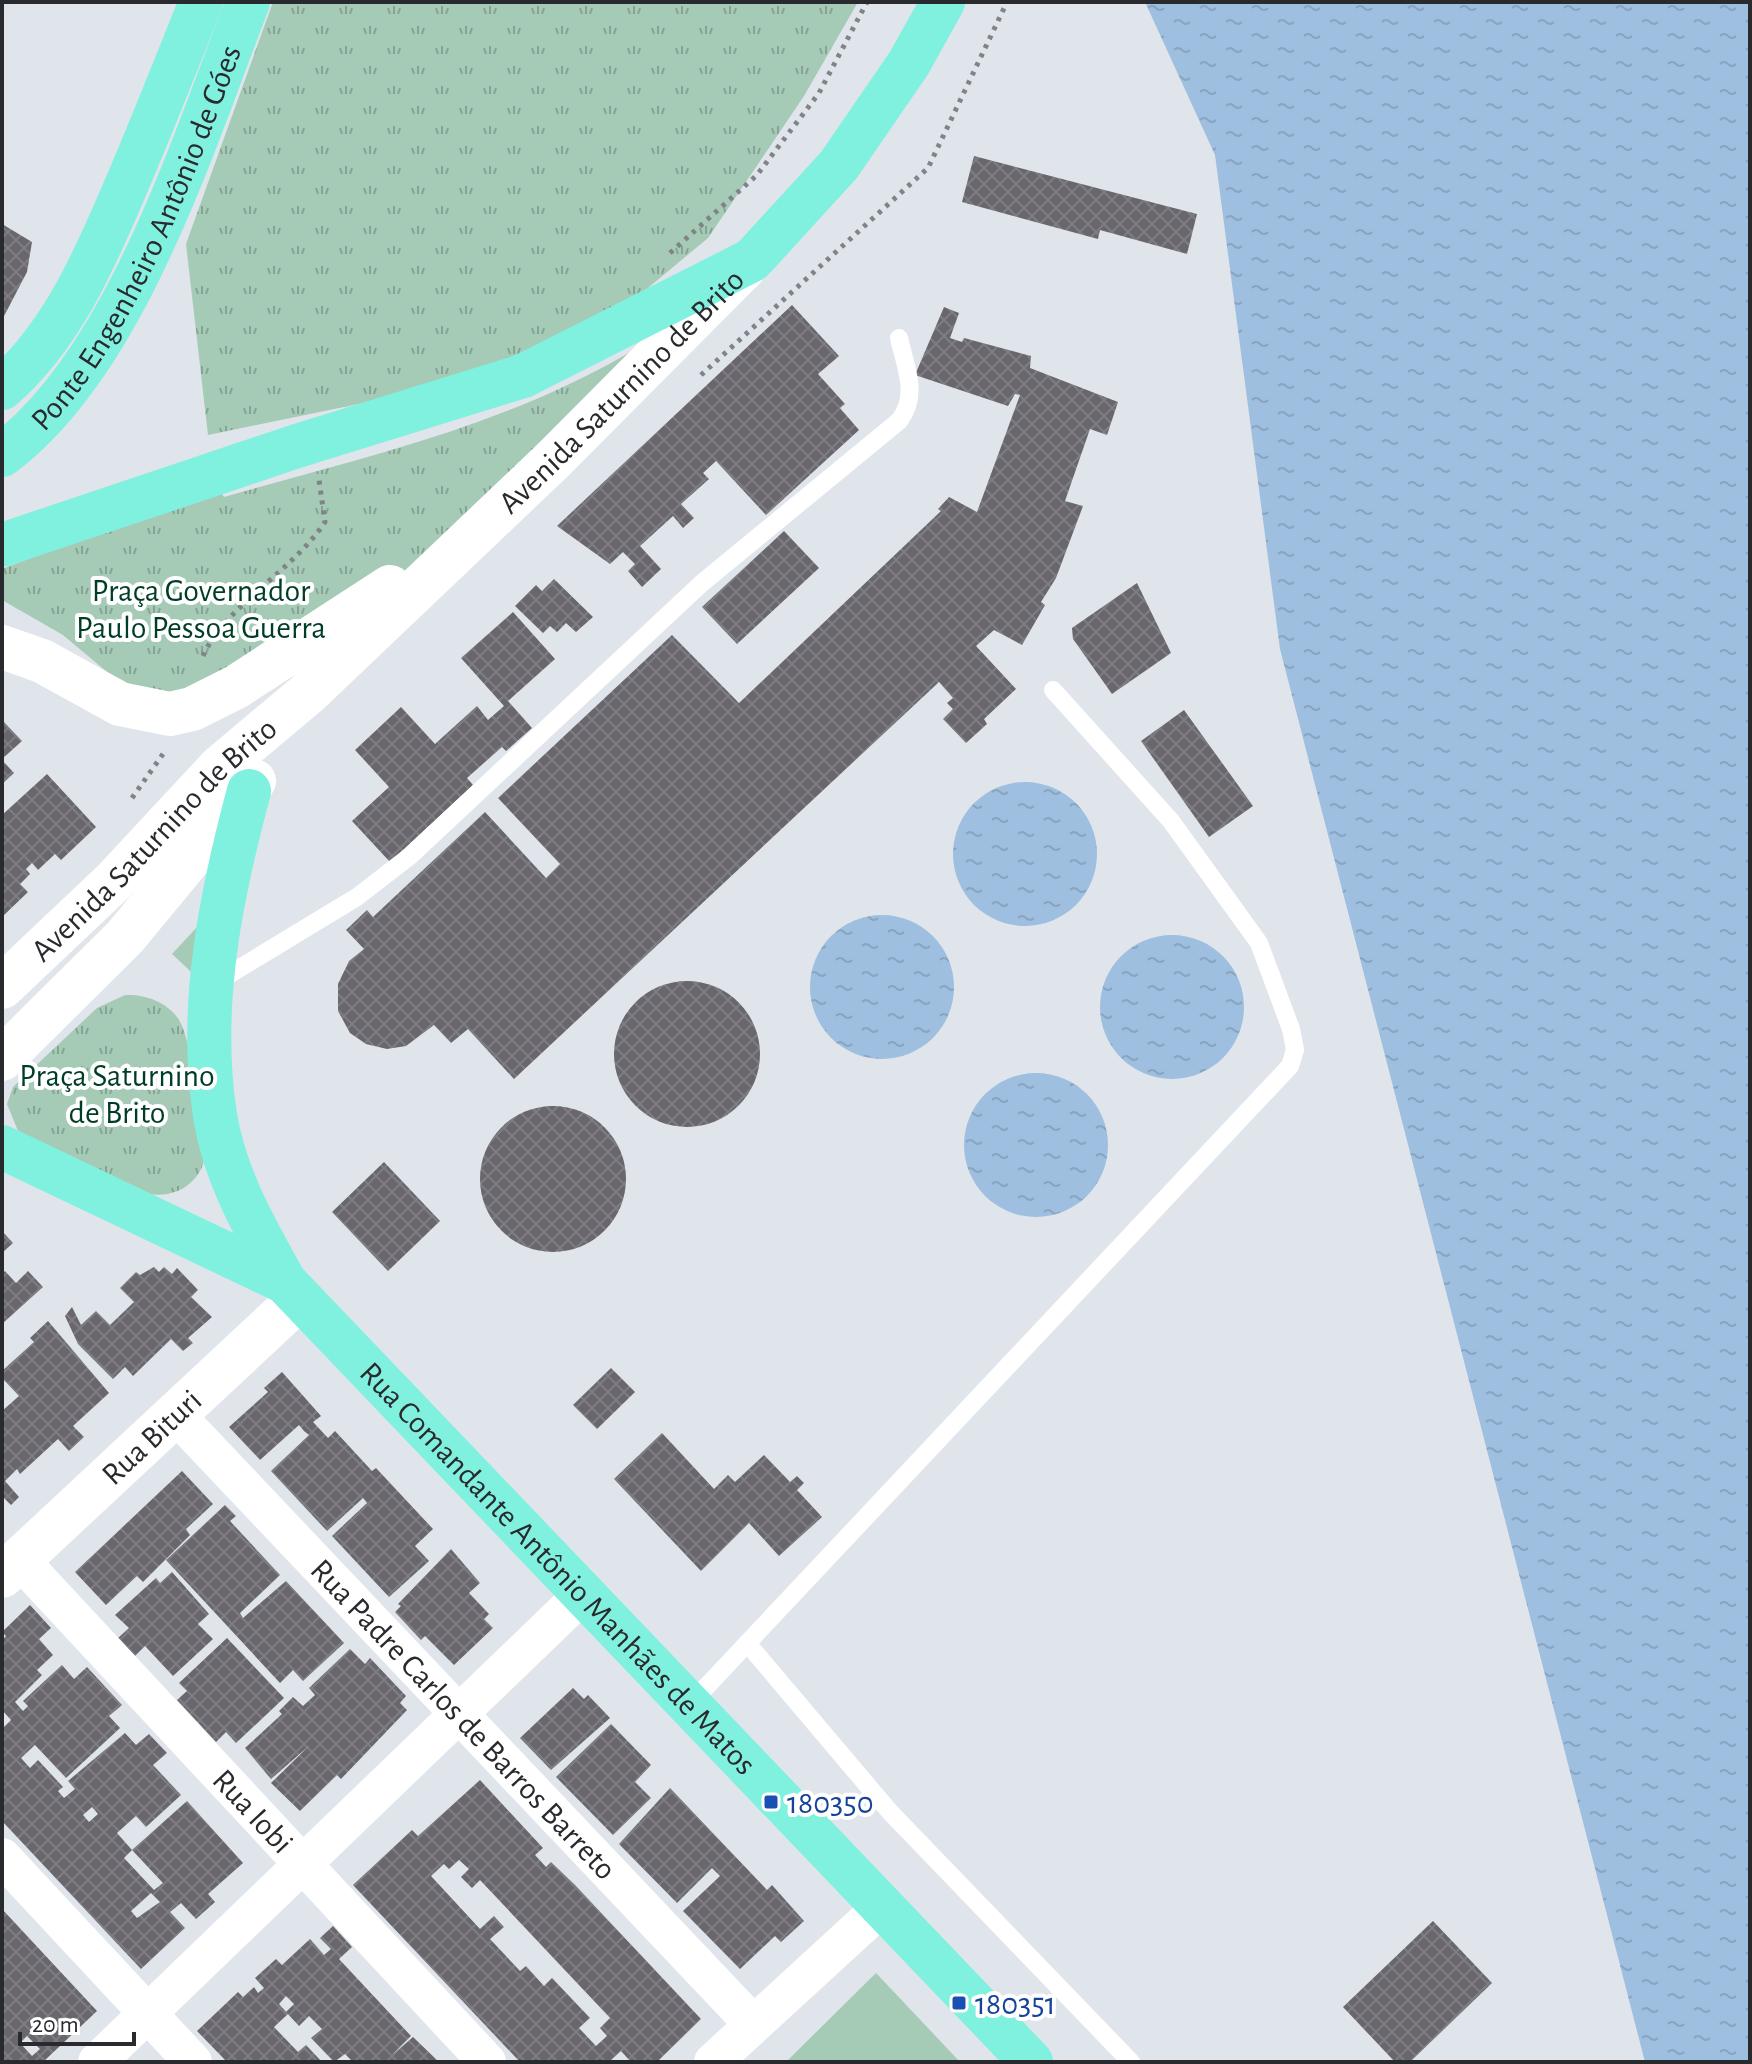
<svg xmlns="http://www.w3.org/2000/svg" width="1752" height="2064" font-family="'Alegreya Sans',sans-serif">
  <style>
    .green { fill: #a5cab6 }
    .park { fill: url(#park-tufts) }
    .water { fill: url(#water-ripples) }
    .building { fill: url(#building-cross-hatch); fill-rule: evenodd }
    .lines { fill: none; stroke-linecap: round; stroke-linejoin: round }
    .path { stroke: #808388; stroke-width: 5; stroke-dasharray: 4 6; stroke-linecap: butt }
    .lane { stroke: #fff; stroke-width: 18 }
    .street { stroke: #fff; stroke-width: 38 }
    .secondary { stroke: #fff; stroke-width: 44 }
    .primary { stroke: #80f0df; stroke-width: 44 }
    .transit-dot { fill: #1a4fb4; stroke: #fff; stroke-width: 3 }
    .labels { text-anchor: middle; stroke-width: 8; stroke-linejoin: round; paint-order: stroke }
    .street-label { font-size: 32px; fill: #282a2d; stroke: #fff }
    .park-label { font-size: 32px; fill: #003d27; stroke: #fff }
    .transit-label { font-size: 32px; fill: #164399; stroke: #fff; text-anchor: start }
  </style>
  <defs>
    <pattern id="park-tufts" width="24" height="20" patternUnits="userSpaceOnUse" patternTransform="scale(2)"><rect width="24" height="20" fill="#a5cab6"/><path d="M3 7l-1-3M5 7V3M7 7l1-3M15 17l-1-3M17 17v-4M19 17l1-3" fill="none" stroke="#86a494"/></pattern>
    <pattern id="water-ripples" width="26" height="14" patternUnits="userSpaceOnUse" patternTransform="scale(2)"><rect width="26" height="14" fill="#9ebfdf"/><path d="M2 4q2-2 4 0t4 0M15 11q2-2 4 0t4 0" fill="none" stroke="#88a4c0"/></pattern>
    <pattern id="building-cross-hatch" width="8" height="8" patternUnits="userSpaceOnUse" patternTransform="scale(2)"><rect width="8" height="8" fill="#69676d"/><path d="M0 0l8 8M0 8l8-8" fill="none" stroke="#7e7d82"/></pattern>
  </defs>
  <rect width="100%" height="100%" fill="#e0e4eb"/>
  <g class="green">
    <polygon points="200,924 202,982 172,954"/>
    <polygon points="876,1973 960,2062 786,2062"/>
  </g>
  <g class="park">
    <polygon points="273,2 858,2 804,96 708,238 631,302 451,385 208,435 186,244"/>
    <path d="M639 347 424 556 230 711 119 682 63 635 2 600V569L86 537 222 494 224 497C369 456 509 425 639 347Z"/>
    <path d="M125 995C145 994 168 1002 179 1020 193 1041 200 1132 204 1162 196 1186 173 1198 149 1194L18 1131 7 1104 13 1087 97 1008Z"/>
  </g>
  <g class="water">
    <polygon points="1145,2 1750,2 1750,2062 1645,2062 1280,649 1215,155"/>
    <circle cx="1025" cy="854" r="72"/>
    <circle cx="882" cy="987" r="72"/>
    <circle cx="1172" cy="1007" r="72"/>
    <circle cx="1036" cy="1145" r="72"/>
  </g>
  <g class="building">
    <polygon points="974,156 1197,214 1187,254 1100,230 1098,239 962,202"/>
    <polygon points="2,224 32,242 27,272 2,320"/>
    <polygon points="792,305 839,356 818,374 845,404 840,408 859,430 766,515 716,461 703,473 709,479 681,504 694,518 683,528 673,516 640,546 661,569 642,587 628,571 635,564 623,552 610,564 557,526"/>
    <polygon points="944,307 959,313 950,338 962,342 964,338 1031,356 1030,368 1118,402 1107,435 1090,429 1065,501 1083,506 1056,578 1041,602 1045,605 1022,645 994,630 976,646 1016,689 984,719 987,724 966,743 943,719 953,709 947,703 953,698 939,682 514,1079 468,1029 451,1043 434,1025 406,1046 387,1049 366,1044 350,1033 338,1011 338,984 349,961 364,949 346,930 367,910 373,917 485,812 546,878 560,864 498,798 672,635 739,703 941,511 938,509 949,497 977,512 1020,395 1015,394 1008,406 915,375"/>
    <polygon points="784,531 819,568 737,644 702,607"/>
    <polygon points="554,579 593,617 576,632 566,623 557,632 550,626 543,633 515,606 536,585 542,591"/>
    <polygon points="1137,583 1171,653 1112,694 1073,639 1072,628"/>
    <polygon points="513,612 555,659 508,701 532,728 506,751 502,747 467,778 473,785 390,862 352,821 389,787 355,750 401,707 435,744 477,706 488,720 504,706 461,658"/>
    <polygon points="1184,710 1253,806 1209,837 1141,741"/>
    <polygon points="2,720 22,741 2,759"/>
    <polygon points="2,760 14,773 2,784"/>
    <polygon points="47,774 96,827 61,860 55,854 38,870 32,863 26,869 30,874 20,884 28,892 2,917 2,815"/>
    <circle cx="687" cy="1054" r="73"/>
    <circle cx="553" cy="1179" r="73"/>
    <polygon points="384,1162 440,1221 388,1271 332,1212"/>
    <polygon points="2,1231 13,1243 2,1253"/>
    <polygon points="154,1267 159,1272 164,1267 172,1274 177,1268 198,1290 191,1297 212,1317 188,1338 193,1343 183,1351 171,1339 133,1376 125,1367 113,1379 78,1344 65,1316 72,1307 81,1325 96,1311 110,1325 134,1302 120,1288 136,1272 140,1275"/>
    <polygon points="5,1271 16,1283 28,1271 43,1287 2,1324 2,1274"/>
    <polygon points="48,1321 109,1393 73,1426 84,1437 69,1451 58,1439 20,1474 17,1469 5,1481 19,1497 11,1505 2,1496 2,1411 19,1396 2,1378 2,1371 34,1342 30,1338"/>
    <polygon points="611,1368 635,1392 597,1429 573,1405"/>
    <polygon points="282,1372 321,1416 313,1422 328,1438 335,1431 372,1471 376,1468 433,1529 415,1546 429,1561 389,1597 332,1536 367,1503 363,1498 327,1531 271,1471 309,1435 304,1431 299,1425 260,1460 229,1427 268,1392 264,1388"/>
    <polygon points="662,1433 714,1489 728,1475 735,1482 764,1455 790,1482 797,1476 804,1483 797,1490 822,1517 779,1556 749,1523 701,1571 614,1479"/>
    <polygon points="182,1471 213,1504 186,1529 190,1535 143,1582 137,1576 106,1605 75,1572"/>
    <polygon points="225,1505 236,1516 230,1521 280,1575 240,1613 243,1618 286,1581 344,1643 303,1681 293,1670 280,1683 166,1560"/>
    <polygon points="451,1549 480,1583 469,1593 489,1614 484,1619 493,1628 454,1665 425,1636 421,1640 395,1612 401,1606 398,1604"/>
    <polygon points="172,1572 209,1614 198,1624 213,1639 173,1676 145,1646 135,1656 118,1638 129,1628 115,1615 156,1578 160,1583"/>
    <path d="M30 1605 51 1628 39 1639 53 1655 37 1670 42 1675 15 1702 23 1711 28 1706 23 1701 62 1665 74 1679 87 1667 122 1705 109 1716 120 1728 66 1778 35 1745 21 1758 30 1768 38 1760 63 1787 58 1791 64 1798 75 1789 68 1781 125 1733 136 1745 149 1734 167 1753 153 1765 181 1795 146 1827 136 1816 117 1833 132 1850 187 1801 243 1863 208 1894 215 1902 196 1919 181 1903 170 1912 185 1928 141 1969 2 1821V1729L11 1720 2 1710V1640L6 1636 2 1632ZM92 1807 98 1814 89 1822 83 1815ZM132 1850 163 1883 154 1890 124 1858ZM151 1893 160 1902 137 1918 131 1911Z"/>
    <polygon points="227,1638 284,1698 236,1743 226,1732 216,1742 177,1700 187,1691 179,1683"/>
    <polygon points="350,1649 365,1664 370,1658 406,1696 400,1703 407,1710 341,1779 337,1775 300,1811 271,1783 310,1745 271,1779 245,1748 282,1714 279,1711 293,1697 303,1706 315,1695 309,1688"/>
    <polygon points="573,1688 584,1699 588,1695 610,1718 551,1770 520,1738"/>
    <polygon points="611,1724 651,1765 635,1782 651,1798 613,1835 556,1777"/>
    <path d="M480 1780 543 1848 535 1855 546 1867 551 1862 575 1885 701 2019 657 2062H631L621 2051 609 2062H520L353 1885 412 1830 418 1836ZM459 1860 469 1869 461 1877 472 1888 480 1880 610 2018 600 2028 607 2036 596 2046 579 2028 590 2018 552 1978 544 1986 526 1966 520 1971 490 1939 504 1927 494 1916 480 1929 431 1876 444 1864 449 1869Z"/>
    <polygon points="670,1788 767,1890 772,1885 804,1921 781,1942 775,1936 740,1969 683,1911 720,1876 712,1868 677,1903 619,1844"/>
    <path d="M2 1909 97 2011 43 2062H2ZM27 2036 40 2049 32 2056 20 2043Z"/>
    <polygon points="1433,1921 1492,1983 1410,2062 1395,2062 1343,2007"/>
    <polygon points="333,1926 352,1947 339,1959 411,2036 392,2055 413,2037 439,2062 353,2062 345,2054 334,2062 311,2038 322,2029 309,2016 299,2026 286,2012 294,2004 286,1996 279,2004 288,2014 274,2027 298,2052 306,2045 322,2062 227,2062 197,2031 238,1992 243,1997 254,1987 258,1993 264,1988 255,1978 276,1959 282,1965 310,1939 324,1955 331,1949 320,1938"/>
  </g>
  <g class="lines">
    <g class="path">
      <polyline points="670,253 757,175 819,93 867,2"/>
      <polyline points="701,375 928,168 1007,2"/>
      <path d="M203 656C225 606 293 571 325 522L319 480"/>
      <polyline points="132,798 163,754"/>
    </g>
    <g class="lane">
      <path d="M215 983 357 897 410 856 702 583 899 421C919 395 906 369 899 338"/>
      <polyline points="747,1643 890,1812 1131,2062"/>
      <polyline points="690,1704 1290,1066 1295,1050 1291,1029 1259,943 1171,821 1053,690"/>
    </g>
    <g class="street">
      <path id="s1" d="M175 1414 753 2024"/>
      <path id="s2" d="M19 1559 487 2062"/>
      <polyline points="2,1857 193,2062"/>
      <polyline points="97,2062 582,1595"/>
      <polyline points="713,2062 883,1906"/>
    </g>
    <g class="secondary">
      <polyline points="2,647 42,661 120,704 170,714 192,709 236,687 390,587"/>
      <path id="s3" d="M2 987 114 881 220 767 307 694 554 459 744 268"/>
      <polyline points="2,1059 125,937 254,781"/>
      <path id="s4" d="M2 1576 300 1298"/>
    </g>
    <g class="primary">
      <path d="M2 388C61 337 94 261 124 191 151 128 176 65 201 2"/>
      <path id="s5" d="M2 455C126 362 193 143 248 2"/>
      <polyline points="2,545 297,446 523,376 752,260 839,165 909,63 943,2"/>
      <path id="s6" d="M249 791C221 895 198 1006 215 1115 224 1175 256 1230 285 1282L1031 2062"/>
      <polyline points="2,1147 285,1282"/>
    </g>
  </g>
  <g class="transit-dot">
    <rect x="763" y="1794" width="16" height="16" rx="4"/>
    <rect x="951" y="1995" width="16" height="16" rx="4"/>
  </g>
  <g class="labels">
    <g class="street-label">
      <text dy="11" stroke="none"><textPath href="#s5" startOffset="260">Ponte Engenheiro Antônio de Góes</textPath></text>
      <text dy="11" stroke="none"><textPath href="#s3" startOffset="860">Avenida Saturnino de Brito</textPath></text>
      <text dy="11" stroke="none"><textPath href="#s3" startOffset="212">Avenida Saturnino de Brito</textPath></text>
      <text dy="11" stroke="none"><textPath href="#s4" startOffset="204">Rua Bituri</textPath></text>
      <text dy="11" stroke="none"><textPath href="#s6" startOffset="906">Rua Comandante Antônio Manhães de Matos</textPath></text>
      <text dy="11" stroke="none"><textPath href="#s1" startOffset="420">Rua Padre Carlos de Barros Barreto</textPath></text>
      <text dy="11" stroke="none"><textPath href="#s2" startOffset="344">Rua Iobi</textPath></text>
    </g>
    <g class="park-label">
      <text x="201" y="601">Praça Governador<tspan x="201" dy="37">Paulo Pessoa Guerra</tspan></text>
      <text x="117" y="1086">Praça Saturnino<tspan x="117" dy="37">de Brito</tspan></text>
    </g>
    <g class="transit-label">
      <text x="787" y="1813">180350</text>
      <text x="975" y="2014">180351</text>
    </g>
  </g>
  <rect width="1752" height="2064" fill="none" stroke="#282a2d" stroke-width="8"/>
  <path d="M20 2032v12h114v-12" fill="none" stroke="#282a2d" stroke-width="4"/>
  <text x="32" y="2032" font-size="24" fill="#282a2d" stroke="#ffffff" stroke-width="6" paint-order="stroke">20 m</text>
</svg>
